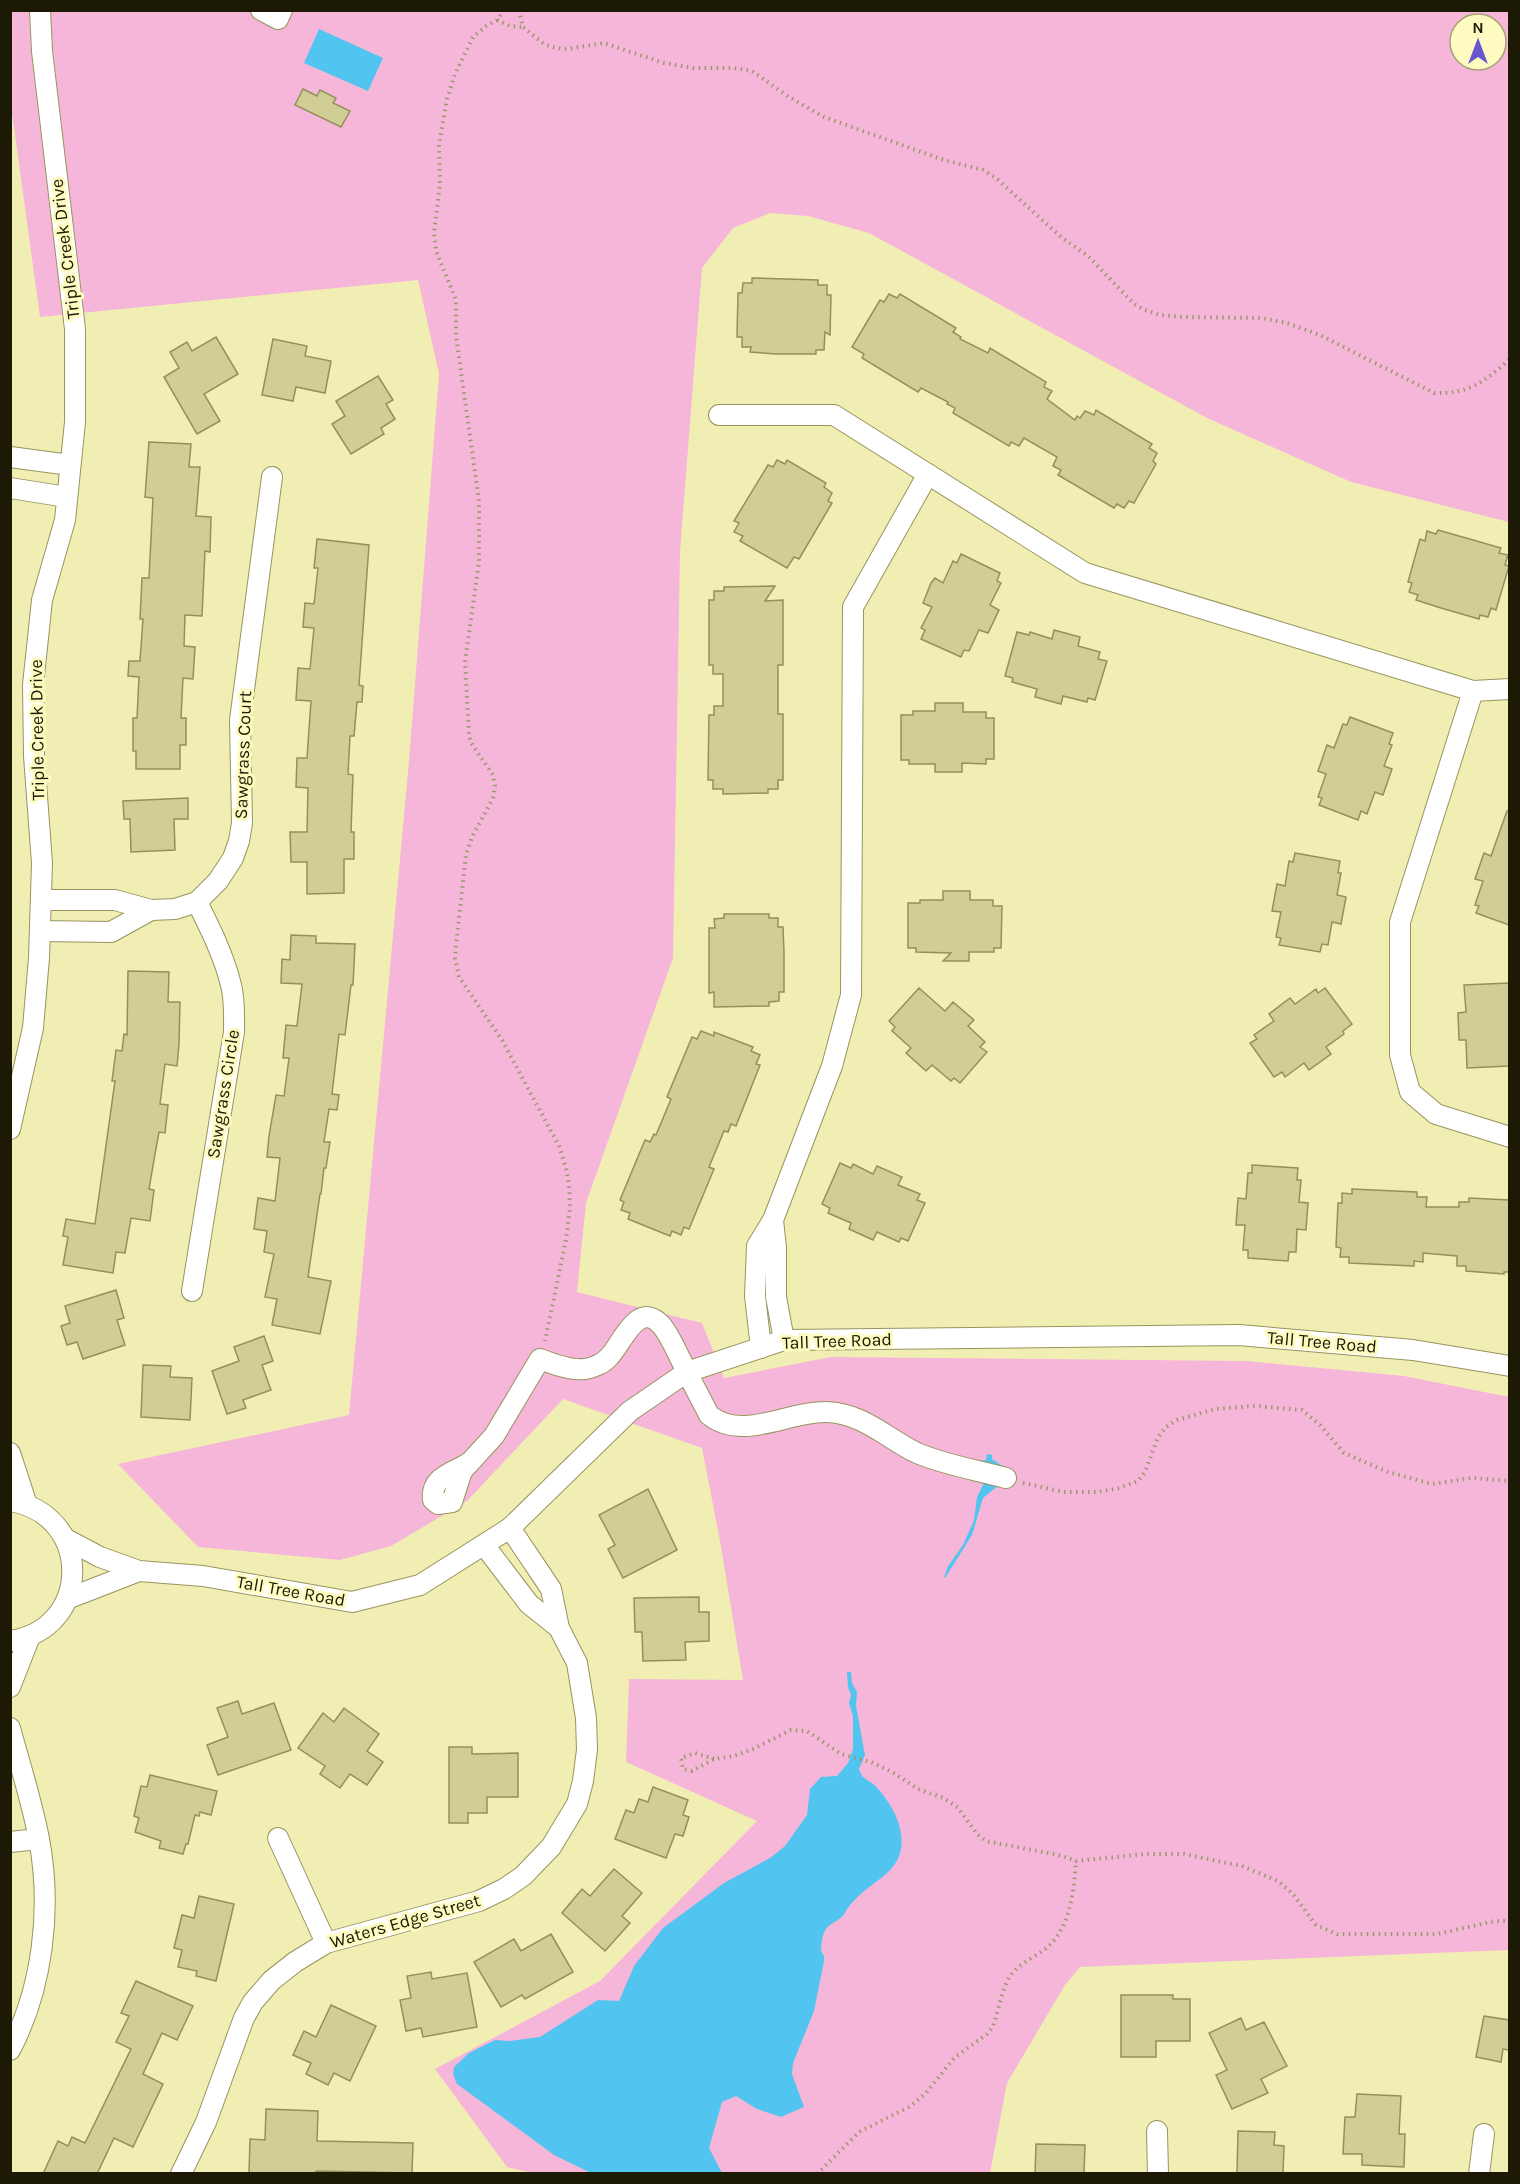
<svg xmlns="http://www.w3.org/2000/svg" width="1520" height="2184" font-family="Karla,sans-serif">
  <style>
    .green { fill: #f6b6d9; fill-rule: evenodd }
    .water { fill: #51c5ef }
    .building { fill: #d1ce95; stroke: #93905a; stroke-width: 1.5 }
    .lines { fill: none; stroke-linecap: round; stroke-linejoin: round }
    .minor-casing { stroke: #98945e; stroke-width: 22 }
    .path { stroke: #9b986d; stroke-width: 4; stroke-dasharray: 1.5 4.5; stroke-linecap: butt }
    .minor { stroke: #fff; stroke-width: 20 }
    .labels { text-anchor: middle; stroke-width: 6; stroke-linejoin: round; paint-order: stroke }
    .street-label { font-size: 18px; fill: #1c1a05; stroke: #fefbc1 }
  </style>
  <rect width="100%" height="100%" fill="#f1eeb4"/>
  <path class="green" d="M10 11H1509V522L1351 482 1207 418 869 233 808 216 770 213 733 228 702 268 680 552 673 958 586 1203 577 1292 702 1323 724 1378 831 1357 1247 1361 1404 1376 1509 1397V1950L1080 1967 1065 1985 1007 2083 990 2173 535 2174 507 2167 435 2069 600 1981 757 1821 626 1762 629 1679 743 1680 720 1541 702 1448 563 1399 467 1501 391 1546 340 1560 198 1547 118 1464 349 1415 409 761 439 374 418 280 40 317 11 106ZM1460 24H1496V60H1460Z"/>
  <g class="water">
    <polygon points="319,29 383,58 368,91 304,63"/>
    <polygon points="987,1454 992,1455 992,1459 1004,1467 1005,1474 999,1485 983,1498 972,1535 945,1578 944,1577 948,1566 963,1545 974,1520 977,1497 983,1485 978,1461 986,1460"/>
    <path d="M847 1672H851L852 1683 857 1692 856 1706 865 1755 859 1769 862 1776C867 1781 874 1783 879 1790 899 1813 914 1849 887 1873 871 1887 856 1894 844 1914 842 1918 837 1920 833 1923 822 1929 822 1940 821 1951L824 1956V1961L814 2011 793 2063 792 2074 804 2107 781 2117 757 2109 736 2096 722 2102 709 2148 722 2173H591L554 2155 457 2084 453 2074 454 2067 469 2053 495 2040 510 2041 540 2037 598 2000 619 2001 634 1966 663 1928 724 1883 770 1858 785 1846 807 1815 810 1789 821 1777 837 1776 848 1763 853 1749V1716L849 1703 851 1695 848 1687Z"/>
  </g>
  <g class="building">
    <polygon points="303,89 317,96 320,90 336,98 333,103 350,111 341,127 295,105"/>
    <polygon points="752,278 818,280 818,285 827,285 827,295 831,295 830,335 825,332 824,350 816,350 816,354 776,354 750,352 751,347 742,347 742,337 737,337 738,293 742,293 743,283 752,283"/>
    <polygon points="889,294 897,298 900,294 956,328 953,332 961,337 960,339 988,353 990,348 1046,382 1044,387 1052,391 1047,399 1075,420 1077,416 1080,418 1085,411 1094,415 1096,410 1152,444 1149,448 1157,453 1153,461 1156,464 1134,503 1129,501 1124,508 1117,504 1114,508 1058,475 1061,470 1053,466 1057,457 1024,438 1019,446 1011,442 1009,446 953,413 955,408 947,404 948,402 921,388 918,392 862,358 864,354 852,347 880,300 884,302"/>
    <polygon points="216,337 238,374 204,394 220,421 197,434 164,377 179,368 170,352 187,342 192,351"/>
    <polygon points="273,339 307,346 305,356 331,361 325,393 296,387 293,401 262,395"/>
    <polygon points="378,376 393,400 386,404 395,419 381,428 384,434 351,454 332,424 345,416 336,401"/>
    <polygon points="149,442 191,444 189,467 200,467 196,516 211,517 210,552 205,551 202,616 185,615 184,646 195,647 193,679 183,678 181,718 186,718 186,745 180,745 180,769 136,769 136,751 133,751 133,718 137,718 139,677 128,676 129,661 140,661 143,619 140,619 142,578 149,578 153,498 145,497"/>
    <polygon points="777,460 785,464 787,460 826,483 824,487 832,493 828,501 832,503 799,559 794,557 787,568 740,541 743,536 734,532 739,523 734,521 768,465 773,467"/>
    <polygon points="1438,530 1501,548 1499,553 1508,555 1505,565 1509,566 1496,610 1491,608 1488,617 1480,615 1479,619 1441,608 1416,600 1418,595 1409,592 1412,583 1408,582 1420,539 1425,541 1427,531 1436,534"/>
    <polygon points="317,539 369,545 359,685 363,686 362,702 357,702 354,736 350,736 348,774 353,775 351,832 354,832 354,859 344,859 344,893 307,894 307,862 291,862 290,832 307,832 308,788 296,787 297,758 307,758 311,701 296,700 298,668 310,669 314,628 303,627 305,603 314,604 318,568 314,568"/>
    <polygon points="961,554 1000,573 997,581 1001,583 990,605 999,610 988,633 979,630 969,651 964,650 961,657 921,639 925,630 921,628 932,607 923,603 931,583 935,578 943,583 953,561 957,563"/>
    <polygon points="775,586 765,601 783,600 783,665 778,665 778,714 783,714 783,780 778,780 778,789 768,789 768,793 723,794 723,789 713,789 713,780 708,780 709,715 714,715 714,706 723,706 723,674 713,674 713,665 709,665 709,600 714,600 714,591 724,591 724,587"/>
    <polygon points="1054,630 1080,637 1078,646 1100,652 1098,659 1107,661 1095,700 1088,698 1087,702 1063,696 1061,704 1035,697 1037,689 1012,682 1013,678 1005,676 1017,632 1029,635 1030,632 1052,639"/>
    <polygon points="935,703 963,703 963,712 986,712 986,718 994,718 994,759 986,759 986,764 962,763 962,772 935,772 935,764 909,764 909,760 901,760 901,715 913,715 913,711 935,711"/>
    <polygon points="1350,717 1393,733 1389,744 1392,745 1384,766 1392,769 1383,795 1375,792 1367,814 1361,811 1358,820 1319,805 1322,798 1318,797 1326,774 1318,771 1327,745 1334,748 1343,724 1347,725"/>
    <polygon points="188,798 188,819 174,819 175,850 131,852 130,819 124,819 123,801"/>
    <polygon points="1507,811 1509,811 1509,925 1476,913 1479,906 1475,905 1483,881 1475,879 1484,853 1491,856"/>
    <polygon points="1295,853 1340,861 1338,873 1341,873 1337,895 1346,897 1341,924 1332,922 1328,945 1322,944 1320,952 1279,945 1281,938 1276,937 1281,912 1272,911 1277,884 1285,886 1289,861 1293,862"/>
    <polygon points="943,891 970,891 970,900 993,900 993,906 1002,906 1001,948 994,948 994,952 969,952 969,961 943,961 951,953 916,952 916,948 908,948 908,903 920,903 920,900 943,900"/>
    <polygon points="724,914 769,914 769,918 778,918 778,927 783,927 784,953 784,992 779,992 779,1001 769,1002 769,1006 714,1007 714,992 709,993 709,928 715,928 714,919 724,918"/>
    <polygon points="291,935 316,936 316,943 355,944 353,985 351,985 345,1035 339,1034 332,1094 339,1095 337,1110 329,1109 324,1142 330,1142 326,1168 324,1168 321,1194 320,1194 308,1277 331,1281 320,1334 272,1325 277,1299 265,1297 274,1254 264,1252 267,1231 254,1229 258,1198 275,1201 280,1158 267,1157 269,1136 276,1095 284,1096 289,1058 283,1058 286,1025 297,1026 302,984 281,983 282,959 290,960"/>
    <polygon points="128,971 169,972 168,1002 180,1002 179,1044 177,1066 165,1064 160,1104 168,1105 165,1133 159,1132 155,1154 149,1189 154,1190 150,1221 131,1218 125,1253 116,1252 113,1273 63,1265 68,1237 63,1236 66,1219 95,1224 115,1081 112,1081 116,1050 122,1051 124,1034 127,1035"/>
    <polygon points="1509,983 1509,1066 1467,1068 1466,1040 1459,1040 1458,1013 1466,1012 1464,985"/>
    <polygon points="919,988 945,1011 953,1002 974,1020 968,1026 985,1042 980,1047 987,1052 960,1083 954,1078 951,1081 932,1065 926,1071 906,1053 911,1048 892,1031 895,1027 889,1021"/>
    <polygon points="1325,988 1352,1024 1343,1031 1344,1034 1326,1047 1331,1054 1309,1070 1304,1063 1285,1077 1282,1072 1274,1077 1250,1043 1257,1039 1254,1035 1274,1021 1269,1014 1290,998 1295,1004 1316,989 1318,993"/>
    <polygon points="701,1031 714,1036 714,1032 753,1047 751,1051 760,1055 756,1064 760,1065 736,1126 731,1124 728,1132 724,1131 709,1167 714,1169 689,1229 684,1227 681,1235 672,1231 670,1236 628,1219 630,1213 621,1210 624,1202 620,1200 645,1140 650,1142 654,1134 656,1135 671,1099 667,1097 692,1037 697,1039"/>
    <polygon points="840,1163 851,1168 853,1164 873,1174 877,1166 902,1177 898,1185 920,1194 917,1200 925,1203 908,1241 901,1238 899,1242 877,1232 873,1240 849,1229 851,1223 828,1213 830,1208 822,1204"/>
    <polygon points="1252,1165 1298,1168 1297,1180 1301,1180 1299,1202 1308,1203 1306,1230 1297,1229 1296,1252 1289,1252 1288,1261 1248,1258 1248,1250 1243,1250 1245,1225 1236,1225 1238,1198 1246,1199 1248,1173 1252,1173"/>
    <polygon points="1352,1189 1417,1192 1417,1197 1427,1197 1426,1207 1459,1207 1459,1202 1469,1202 1469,1198 1509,1200 1509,1272 1504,1272 1504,1274 1466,1271 1466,1266 1457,1266 1457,1256 1423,1253 1423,1262 1414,1261 1414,1266 1349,1263 1349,1257 1340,1257 1341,1248 1336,1247 1338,1203 1342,1203 1342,1193 1352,1194"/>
    <polygon points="116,1290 124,1318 117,1320 125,1345 83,1359 77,1342 67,1345 61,1326 70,1323 65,1306"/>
    <polygon points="264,1336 273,1361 262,1365 271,1390 243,1400 246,1408 227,1414 212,1371 239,1361 234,1347"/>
    <polygon points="143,1365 171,1366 170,1377 192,1378 190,1420 141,1417"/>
    <polygon points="648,1489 677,1550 623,1578 608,1549 615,1545 599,1515"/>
    <polygon points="699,1597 699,1612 709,1612 709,1641 685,1642 686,1660 643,1661 642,1632 635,1632 634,1598"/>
    <polygon points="238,1701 242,1714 274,1703 291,1750 218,1775 207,1745 228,1737 217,1708"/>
    <polygon points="344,1708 379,1734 367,1751 383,1762 367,1785 350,1774 340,1788 320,1774 325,1766 298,1748 323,1713 334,1722"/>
    <polygon points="449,1747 472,1747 472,1754 518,1753 518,1797 487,1797 487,1813 468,1813 468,1823 449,1823"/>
    <polygon points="150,1775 217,1791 211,1815 200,1812 199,1816 195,1815 188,1844 186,1844 183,1854 159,1848 161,1841 135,1832 139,1818 134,1816 141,1786 147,1787"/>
    <polygon points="653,1787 688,1800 683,1815 689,1817 683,1836 675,1834 666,1858 615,1839 626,1810 634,1813 639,1799 648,1802"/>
    <polygon points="614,1869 642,1893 622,1916 630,1923 605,1951 562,1913 582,1889 590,1896"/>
    <polygon points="199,1896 234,1904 216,1981 196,1976 197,1971 178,1967 182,1950 174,1948 182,1915 194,1918"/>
    <polygon points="551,1934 573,1972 525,1999 522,1995 501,2007 474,1962 514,1939 521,1951"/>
    <polygon points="431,1972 432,1979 467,1973 477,2027 423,2037 421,2028 406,2031 400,2000 411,1998 407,1976"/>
    <polygon points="136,1981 193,2006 177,2040 162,2033 143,2074 163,2084 133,2147 114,2138 97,2174 43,2174 58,2141 68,2146 72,2137 85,2143 131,2049 116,2042 129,2016 121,2013"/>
    <polygon points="1121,1995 1173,1995 1173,1999 1190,1999 1190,2041 1156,2041 1156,2057 1121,2057"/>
    <polygon points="331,2005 376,2026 350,2081 334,2073 328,2085 306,2074 311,2063 293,2055 304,2031 316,2037"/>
    <polygon points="1484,2016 1509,2020 1509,2050 1503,2049 1501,2062 1476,2057"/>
    <polygon points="1241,2018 1246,2030 1264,2022 1287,2066 1261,2079 1268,2093 1232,2109 1216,2075 1227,2070 1209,2033"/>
    <polygon points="1357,2094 1401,2096 1399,2134 1405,2134 1404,2167 1362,2165 1362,2154 1343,2154 1345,2117 1355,2117"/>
    <polygon points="266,2109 318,2111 317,2141 413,2143 412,2173 316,2171 316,2174 249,2174 250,2139 265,2140"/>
    <polygon points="1238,2131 1275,2132 1274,2145 1284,2146 1283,2174 1237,2174"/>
    <polygon points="1036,2144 1085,2145 1084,2174 1035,2174"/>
  </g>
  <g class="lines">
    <defs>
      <g id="minor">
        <polyline points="261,10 278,19 282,10"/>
        <polyline points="719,415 834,415 1085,573 1473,691 1510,689"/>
        <polyline points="10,457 70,465"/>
        <polyline points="10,488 67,497"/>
        <polyline points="1473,691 1400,922 1400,1055 1410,1092 1436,1114 1510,1137"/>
        <polyline points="151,910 175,909 197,902 218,881 233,858 239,841 242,823 240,720 272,477"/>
        <polyline points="40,931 111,932 151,910 115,900 41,900"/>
        <polyline points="10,1129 33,1028 39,958 42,863 34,756 33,685 42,600 65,520 75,422 75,329 42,51 40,10"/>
        <polyline points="773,1220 776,1248 776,1297 784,1340"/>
        <path d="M192 1291 234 1032C234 1016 235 1000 231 985 224 956 210 928 197 902"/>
        <polyline points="761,1348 755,1296 757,1246 773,1220 832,1066 851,995 853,607 928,474"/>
        <polyline points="10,1453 27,1505"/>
        <path d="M470 1462C454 1473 430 1476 433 1500L438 1504 452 1502 462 1471 494 1436 540 1359C553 1364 571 1371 585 1369 593 1368 604 1363 609 1357 622 1344 638 1298 662 1326 671 1337 677 1353 684 1366 692 1383 701 1399 709 1415 743 1442 788 1411 826 1412 863 1413 886 1438 917 1453 945 1465 977 1470 1006 1478"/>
        <path d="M10 1501C93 1514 93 1629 10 1641"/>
        <polyline points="66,1539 100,1557 139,1571 203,1576 352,1602 420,1585 510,1528 630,1411 687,1372 784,1340 1239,1335 1413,1350 1510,1366"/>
        <polyline points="484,1545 529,1604 559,1628"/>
        <polyline points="67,1599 139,1571"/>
        <polyline points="10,1687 30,1636"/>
        <path d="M10 1728C20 1765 32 1802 39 1839 52 1908 43 1988 10 2050"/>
        <polyline points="278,1838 326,1943"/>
        <polyline points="10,1842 39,1839"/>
        <polyline points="1157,2131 1158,2174"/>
        <polyline points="181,2174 206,2122 244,2018 253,2002 272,1980 295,1962 326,1943 479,1901 504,1889 523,1876 551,1847 577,1804 583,1781 587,1750 586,1718 577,1663 559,1628 551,1589 510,1528"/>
        <polyline points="1479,2174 1484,2134"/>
      </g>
    </defs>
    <use href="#minor" class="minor-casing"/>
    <g class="path">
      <polyline points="504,10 497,20 486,26 473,37 455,74 447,99 439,145 440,184 434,233 436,251 456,300 456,336 479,501 479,562 465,662 469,735 471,743 493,775 495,786 493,798 472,837 466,855 456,945 455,958 459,977 502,1040 559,1146 566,1168 569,1185 570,1207 566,1240 545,1341"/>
      <path d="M519 10 523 27 544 44 556 48 568 49 604 43 664 63 694 68H734L752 71 786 95 824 117 941 159 983 170 997 179 1061 237 1088 256 1134 304 1145 310 1160 315 1182 317 1261 318 1287 323 1320 335 1434 393C1469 394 1484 382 1510 359"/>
      <polyline points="497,20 510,26 523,27"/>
      <polyline points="1023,1483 1064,1492 1098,1492 1120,1488 1138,1481 1145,1472 1158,1437 1166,1427 1177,1420 1215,1409 1255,1406 1302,1410 1320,1425 1344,1453 1388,1472 1432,1484 1471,1478 1510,1481"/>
      <polyline points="714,1759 695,1753 681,1758 683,1769 692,1771 714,1759 734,1756 753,1749 791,1730 807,1731 841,1754 871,1762 892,1772 918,1789 944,1798 958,1808 978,1835 986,1841 1063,1856 1076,1861 1145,1854 1184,1854 1242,1866 1278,1881 1293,1894 1316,1925 1337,1934 1437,1934 1495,1921 1510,1921"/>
      <path d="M817 2174 859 2132 909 2107 926 2093 954 2058 987 2034 992 2028C999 2012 1001 1989 1011 1975 1019 1964 1033 1958 1044 1950 1070 1931 1074 1891 1076 1861"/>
    </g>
    <use href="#minor" class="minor"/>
  </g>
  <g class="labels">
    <g class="street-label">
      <text transform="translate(65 249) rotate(-97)" y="6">Triple Creek Drive</text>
      <text transform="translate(37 730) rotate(-91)" y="6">Triple Creek Drive</text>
      <text transform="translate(243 755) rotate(-88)" y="6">Sawgrass Court</text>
      <text transform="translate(223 1094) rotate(-81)" y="6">Sawgrass Circle</text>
      <text transform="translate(837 1341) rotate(-2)" y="6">Tall Tree Road</text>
      <text transform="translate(1322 1342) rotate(5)" y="6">Tall Tree Road</text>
      <text transform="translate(291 1591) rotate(10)" y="6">Tall Tree Road</text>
      <text transform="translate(405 1921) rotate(-16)" y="6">Waters Edge Street</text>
    </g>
  </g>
  <rect width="1520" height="2184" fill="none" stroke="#1c1a05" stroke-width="24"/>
  <g transform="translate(1478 42)"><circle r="28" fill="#fefbc1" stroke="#a4a176" stroke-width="1.5"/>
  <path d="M0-4.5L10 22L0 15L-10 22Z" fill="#6756cf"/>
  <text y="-9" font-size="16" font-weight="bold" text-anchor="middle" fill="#1c1a05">N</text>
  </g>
</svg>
